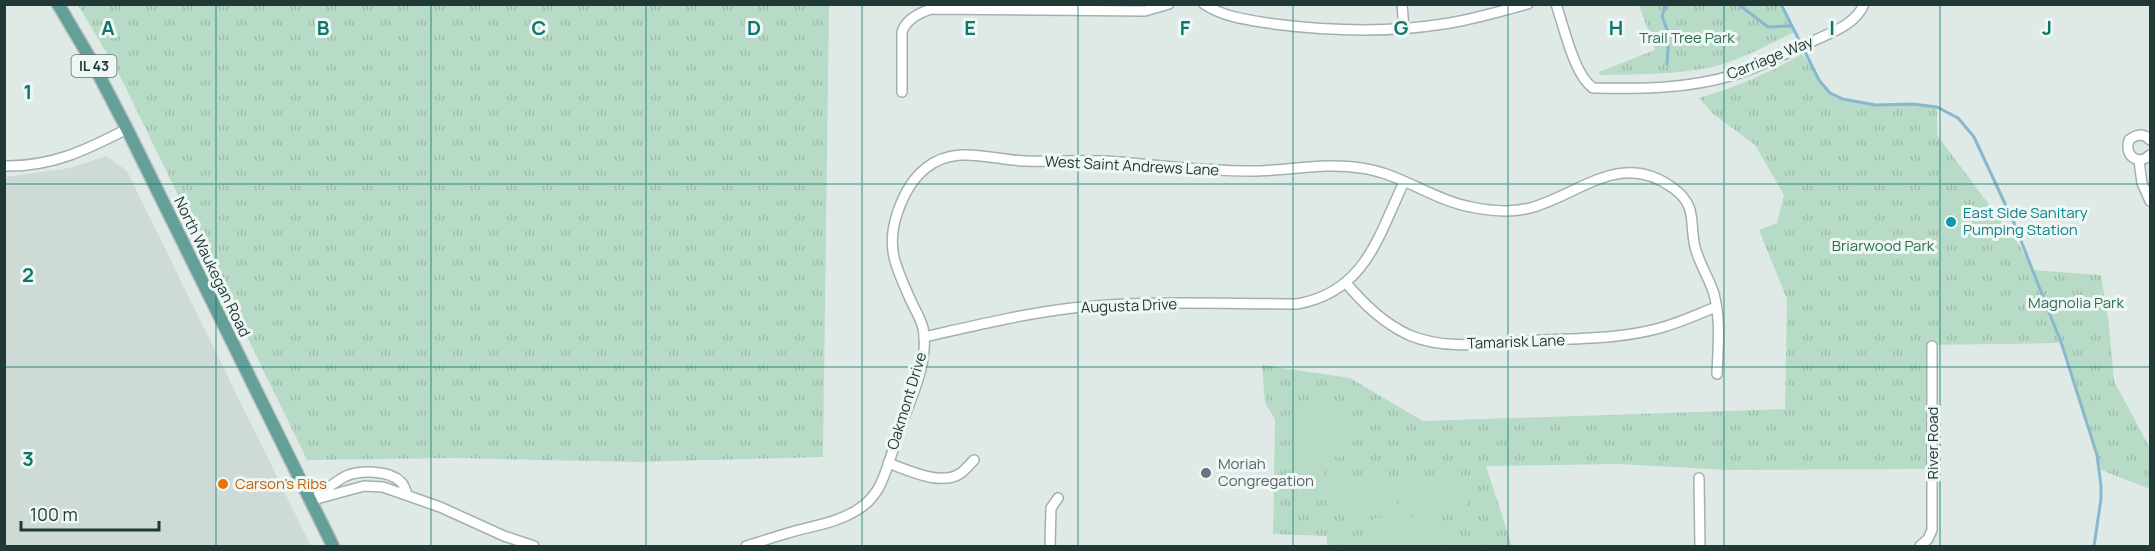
<svg xmlns="http://www.w3.org/2000/svg" width="2155" height="551" font-family="Manrope,sans-serif">
  <style>
    .built { fill: #cddad6 }
    .grass { fill: url(#grass-tufts) }
    .garden { fill: #b8dbc7 }
    .lines { fill: none; stroke-linecap: round; stroke-linejoin: round }
    .stream { stroke: #87b8cf; stroke-width: 3 }
    .minor-casing { stroke: #a2b1af; stroke-width: 12 }
    .major-casing { stroke: #bcc4c3; stroke-width: 15 }
    .minor { stroke: #fff; stroke-width: 9 }
    .major { stroke: #649f99; stroke-width: 12 }
    .grid { fill: none; stroke: #0f766e; stroke-width: 1.5; stroke-opacity: 0.55 }
    .culture-dot { fill: #0f9aa8; stroke: #eff7f4; stroke-width: 2 }
    .worship-dot { fill: #6b7280; stroke: #eff7f4; stroke-width: 2 }
    .food-dot { fill: #e8710a; stroke: #eff7f4; stroke-width: 2 }
    .labels { text-anchor: middle; stroke-width: 6; stroke-linejoin: round; paint-order: stroke }
    .shield { fill: #eff7f4; stroke: #5e7270; stroke-width: 1.5 }
    .shield-label { font-size: 14px; font-weight: bold; fill: #203937 }
    .park-label { font-size: 15px; fill: #2c6f51; stroke: #eff7f4 }
    .street-label { font-size: 15px; fill: #203937; stroke: #eff7f4 }
    .culture-label { font-size: 15px; fill: #0d838f; stroke: #eff7f4; text-anchor: start }
    .worship-label { font-size: 15px; fill: #5b616d; stroke: #eff7f4; text-anchor: start }
    .food-label { font-size: 15px; fill: #c56008; stroke: #eff7f4; text-anchor: start }
    .grid-label { font-size: 20px; text-anchor: middle; font-weight: bold; fill: #0f766e; stroke: #eff7f4; stroke-width: 6; stroke-linejoin: round; paint-order: stroke }
  </style>
  <defs>
    <pattern id="grass-tufts" width="24" height="20" patternUnits="userSpaceOnUse" patternTransform="scale(1.5)"><rect width="24" height="20" fill="#b8dbc7"/><path d="M3 7l-1-3M5 7V3M7 7l1-3M15 17l-1-3M17 17v-4M19 17l1-3" fill="none" stroke="#9ebdac"/></pattern>
  </defs>
  <rect width="100%" height="100%" fill="#dfeae7"/>
  <polygon class="built" points="106,156 127,171 311,546 5,546 5,177 70,168"/>
  <g class="grass">
    <polygon points="78,5 829,5 823,457 637,462 451,458 307,460 119,74"/>
    <path d="M1639 5H1782L1794 32C1768 45 1741 60 1712 67 1676 75 1637 74 1600 75L1599 72 1655 50Z"/>
    <path d="M1802 54 1830 93 1843 99 1875 105 1913 104 1937 107V135L2020 246 2032 270 2101 275 2109 325 2114 381 2150 448V489L2101 470 2062 345 2052 319 2059 343 1928 345 1926 469 1729 470 1617 464 1486 466 1512 546H1327V536L1273 534 1275 419 1265 403 1262 365 1350 378 1423 421 1785 409 1787 299 1759 230 1777 223 1784 195 1755 145 1712 113 1699 98C1736 87 1769 73 1802 54Z"/>
  </g>
  <g class="garden">
    <polygon points="1342,407 1345,412 1345,453 1340,457 1324,458 1324,500 1297,499 1297,411 1301,408"/>
    <polygon points="1467,475 1468,507 1406,510 1404,478"/>
    <polygon points="1396,478 1397,510 1335,513 1333,481"/>
    <polygon points="1435,515 1436,546 1374,546 1373,518"/>
  </g>
  <g class="lines">
    <g class="stream">
      <polyline points="1666,4 1662,16 1669,35 1667,64"/>
      <polyline points="1738,4 1768,27 1791,26"/>
      <polyline points="1781,4 1819,80 1830,93 1843,99 1875,105 1913,104 1937,107 1958,118 1974,137 2014,223 2062,345 2097,455 2101,486 2101,499 2094,546"/>
    </g>
    <defs>
      <g id="minor">
        <path d="M1204 4C1225 18 1250 20 1274 24 1330 31 1387 33 1443 24 1472 20 1500 11 1528 4"/>
        <polyline points="1402,4 1404,29"/>
        <path d="M1556 4C1564 27 1574 75 1593 88 1641 89 1687 89 1734 75 1760 67 1784 54 1809 43 1829 33 1855 26 1864 4"/>
        <path d="M902 92V32C906 19 919 13 931 9L1145 11 1169 4"/>
        <path d="M2150 140C2144 133 2136 134 2129 140 2124 156 2138 166 2150 155"/>
        <polyline points="2139,161 2142,183 2150,201"/>
        <path d="M4 166C52 167 86 150 127 129"/>
        <path d="M1346 283C1364 304 1383 323 1409 335 1446 351 1489 343 1528 341 1572 338 1617 340 1660 328 1679 323 1698 314 1716 307"/>
        <path d="M924 337C973 326 1022 314 1072 308 1147 300 1222 304 1297 304 1365 292 1378 237 1404 182"/>
        <path d="M888 463C908 470 941 487 961 473 965 470 970 464 974 460"/>
        <polyline points="1699,478 1700,546"/>
        <path d="M318 495C327 489 336 481 346 476 360 470 389 470 401 482 404 485 406 491 407 495"/>
        <polyline points="309,501 364,486 383,487 440,507 504,536 534,546"/>
        <path d="M746 546C760 542 774 537 788 533 811 526 837 523 857 510 866 505 873 497 878 489 887 473 892 452 898 434 909 402 930 363 923 328 921 319 915 310 911 301 896 267 885 248 898 211 904 194 912 179 926 168 956 144 991 160 1025 161 1056 162 1089 159 1120 162 1164 166 1207 171 1252 171 1288 171 1325 162 1361 168 1400 173 1433 200 1471 207 1490 211 1511 213 1530 208 1579 195 1621 149 1673 188 1698 206 1689 222 1695 247 1699 263 1709 278 1714 294 1721 321 1718 348 1717 374"/>
        <polyline points="1050,546 1051,508 1058,498"/>
        <polyline points="1920,546 1928,539 1932,530 1932,346"/>
      </g>
      <polyline id="major" points="58,4 91,60 127,129 333,546"/>
    </defs>
    <use href="#minor" class="minor-casing"/>
    <use href="#major" class="major-casing"/>
    <use href="#minor" class="minor"/>
    <use href="#major" class="major"/>
  </g>
  <path class="grid" d="M216 4V546M431 4V546M646 4V546M862 4V546M1078 4V546M1293 4V546M1508 4V546M1724 4V546M1940 4V546M4 184H2150M4 367H2150"/>
  <circle class="culture-dot" cx="1951" cy="222" r="6"/>
  <circle class="worship-dot" cx="1206" cy="473" r="6"/>
  <circle class="food-dot" cx="223" cy="484" r="6"/>
  <g class="labels">
    <rect class="shield" x="71.5" y="55" width="45" height="22" rx="4.5"/>
    <g class="shield-label">
      <text x="94" y="71">IL 43</text>
    </g>
    <g class="park-label">
      <text x="1687" y="43">Trail Tree Park</text>
      <text x="1883" y="251">Briarwood Park</text>
      <text x="2076" y="308">Magnolia Park</text>
    </g>
    <g class="street-label">
      <text transform="translate(1770 58) rotate(-22)" y="5">Carriage Way</text>
      <text transform="translate(1132 166) rotate(3)" y="5">West Saint Andrews Lane</text>
      <text transform="translate(212 267) rotate(64)" y="5">North Waukegan Road</text>
      <text transform="translate(1129 306) rotate(-2)" y="5">Augusta Drive</text>
      <text transform="translate(1516 342) rotate(-2)" y="5">Tamarisk Lane</text>
      <text transform="translate(907 401) rotate(-73)" y="5">Oakmont Drive</text>
      <text transform="translate(1933 443) rotate(-90)" y="5">River Road</text>
    </g>
    <g class="culture-label">
      <text x="1963" y="218">East Side Sanitary<tspan x="1963" dy="17">Pumping Station</tspan></text>
    </g>
    <g class="worship-label">
      <text x="1218" y="469">Moriah<tspan x="1218" dy="17">Congregation</tspan></text>
    </g>
    <g class="food-label">
      <text x="235" y="489">Carson's Ribs</text>
    </g>
  </g>
  <g class="grid-label">
    <text x="108" y="35">A</text>
    <text x="323" y="35">B</text>
    <text x="539" y="35">C</text>
    <text x="754" y="35">D</text>
    <text x="970" y="35">E</text>
    <text x="1185" y="35">F</text>
    <text x="1401" y="35">G</text>
    <text x="1616" y="35">H</text>
    <text x="1832" y="35">I</text>
    <text x="2047" y="35">J</text>
    <text x="28" y="99">1</text>
    <text x="28" y="282">2</text>
    <text x="28" y="466">3</text>
  </g>
  <rect width="2155" height="551" fill="none" stroke="#203937" stroke-width="12"/>
  <path d="M21 521v9h138v-9" fill="none" stroke="#203937" stroke-width="3"/>
  <text x="30" y="521" font-size="18" fill="#203937" stroke="#eff7f4" stroke-width="4.5" paint-order="stroke">100 m</text>
</svg>
